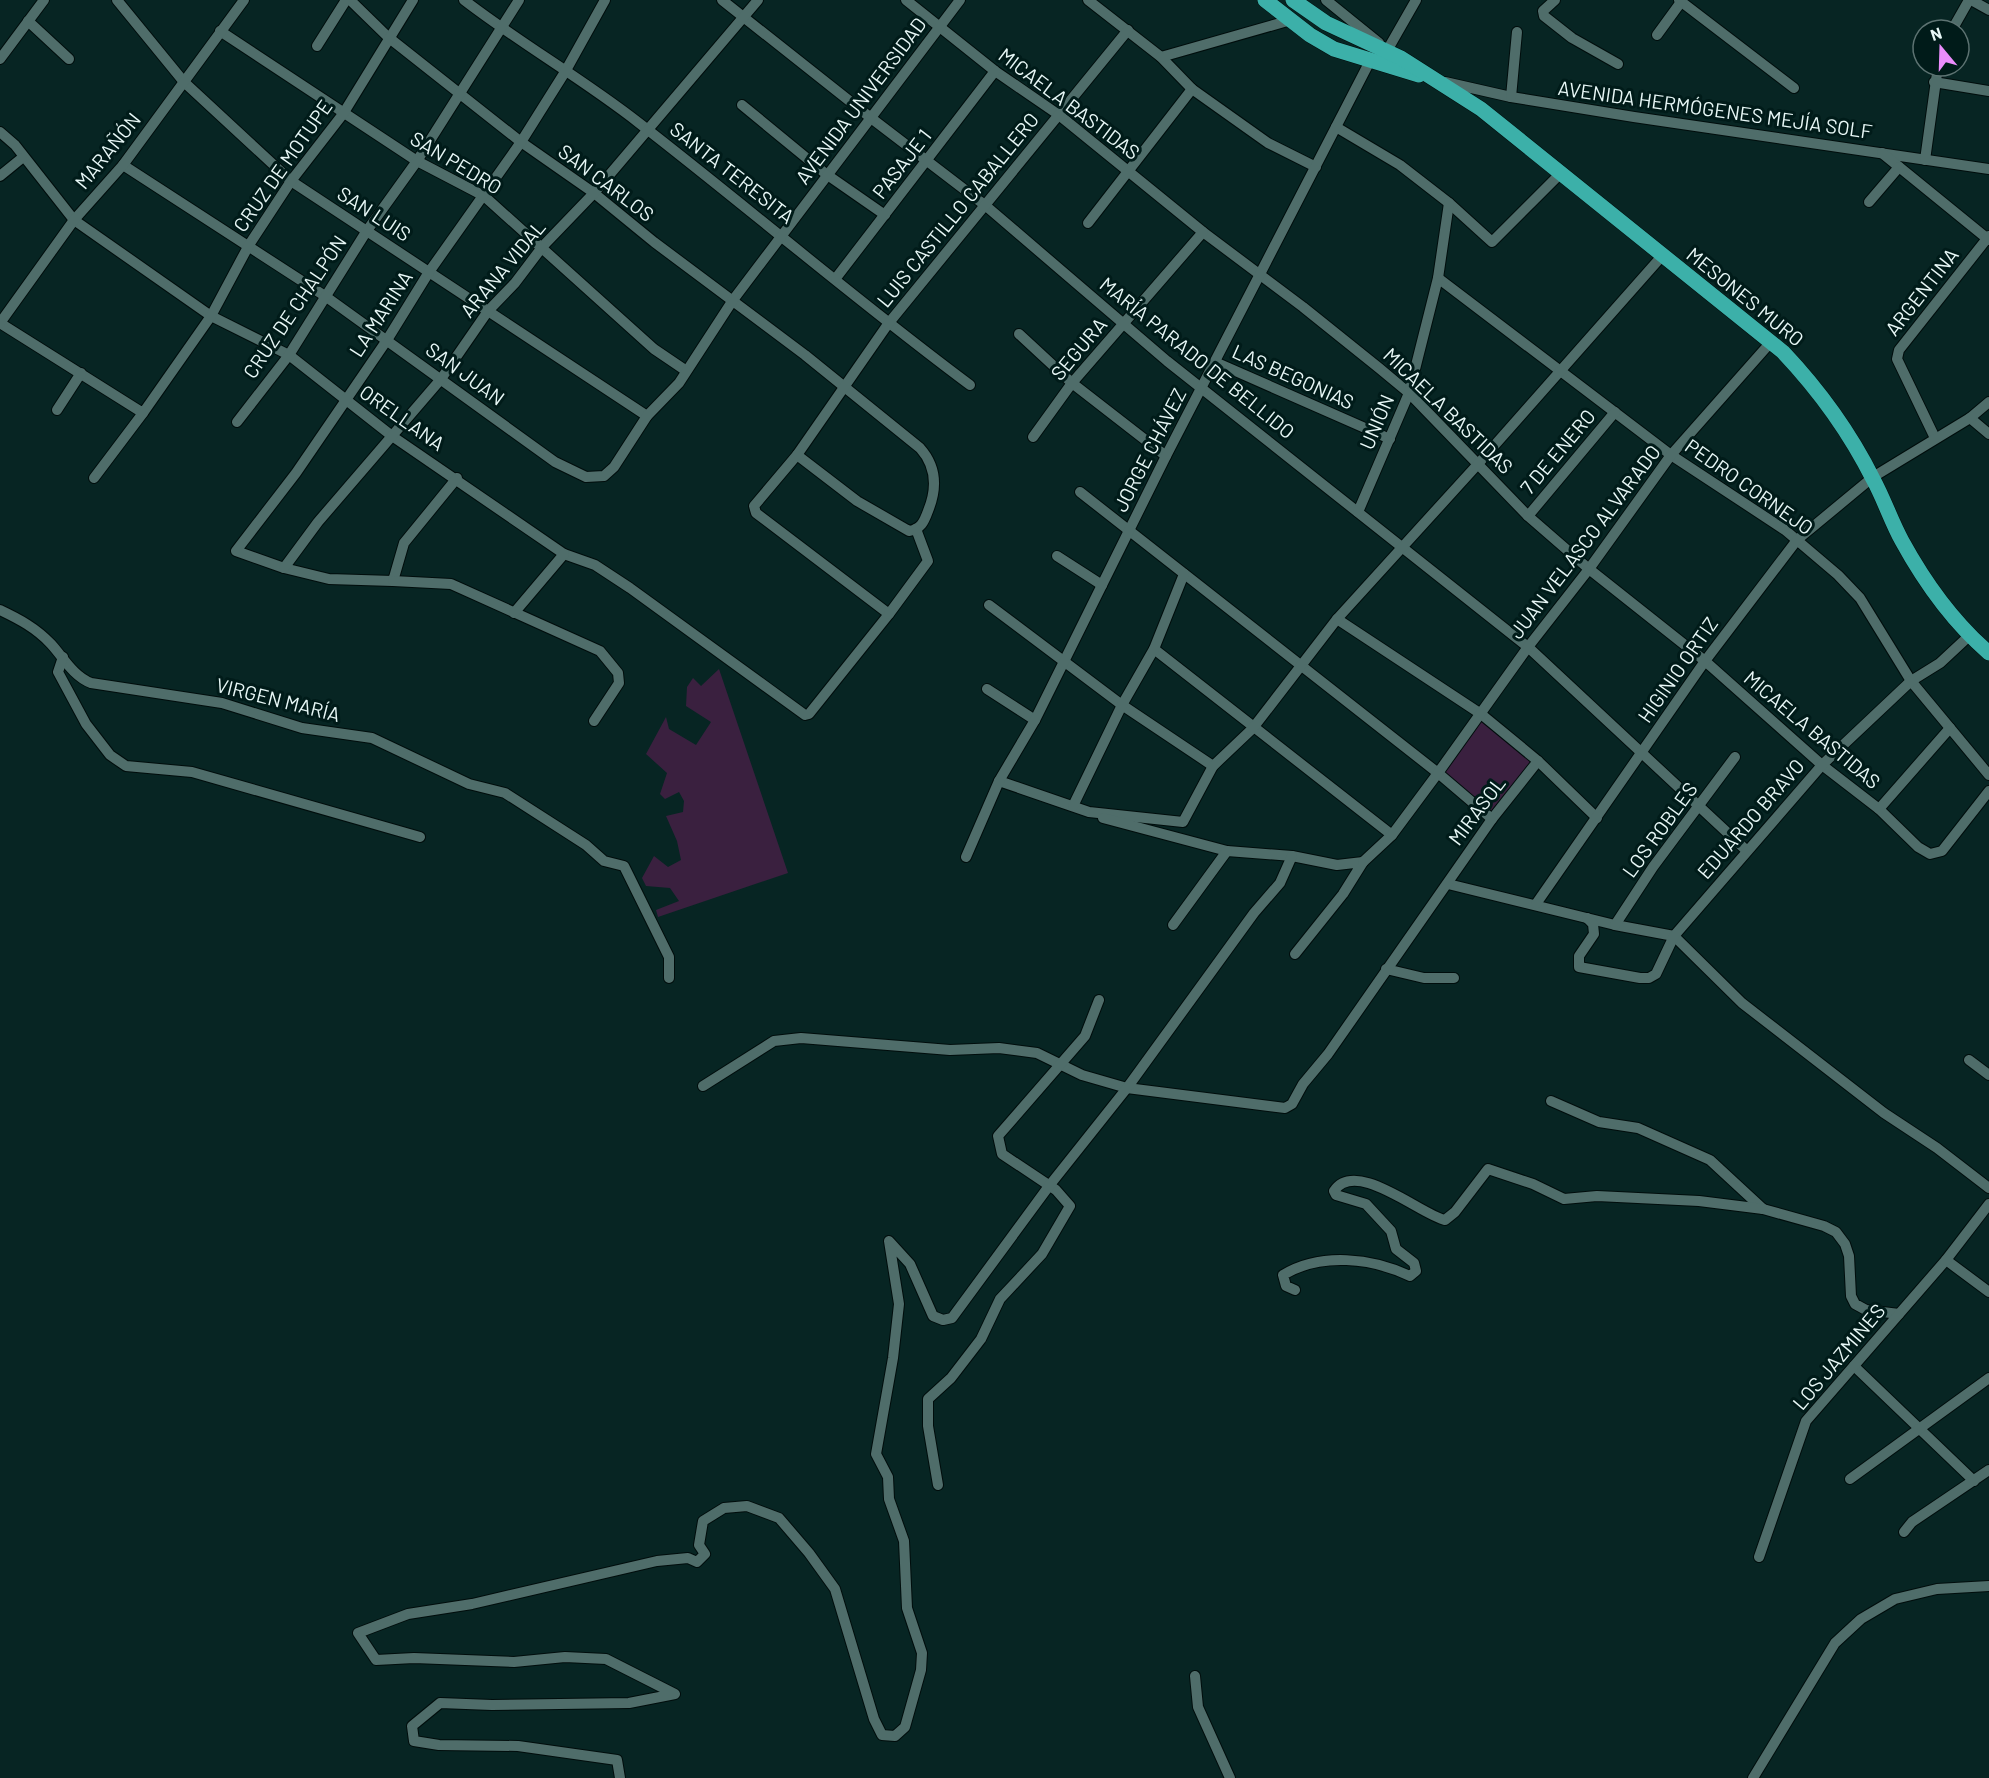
<svg xmlns="http://www.w3.org/2000/svg" width="1989" height="1778" font-family="Barlow,sans-serif">
  <style>
    .green { fill: #3a203f }
    .lines { fill: none; stroke-linecap: round; stroke-linejoin: round }
    .minor-casing { stroke: #000d0c; stroke-width: 12 }
    .highway-casing { stroke: #000d0c; stroke-width: 16 }
    .minor { stroke: #4f6d6a; stroke-width: 10 }
    .highway { stroke: #3cb0a9; stroke-width: 15 }
    .labels { text-anchor: middle; stroke-width: 6; stroke-linejoin: round; paint-order: stroke }
    .street-label { font-size: 20px; fill: #e8f8f7; stroke: #001b19 }
  </style>
  <rect width="100%" height="100%" fill="#072523"/>
  <g class="green">
    <polygon points="719,669 788,873 658,917 656,910 679,901 670,888 646,886 642,878 654,856 668,867 681,860 677,841 666,816 683,812 684,801 679,792 665,799 660,794 667,773 646,754 666,717 669,729 696,745 711,722 686,706 687,687 693,678 701,686"/>
    <polygon points="1481,714 1538,761 1492,819 1438,773"/>
  </g>
  <g class="lines">
    <defs>
      <g id="minor">
        <polyline points="117,0 184,82 291,181 647,416"/>
        <path d="M350 0 388 37 521 142 594 193 654 242 805 355 920 448C937 467 937 489 928 511 924 522 921 529 909 531L857 501 797 455"/>
        <path d="M464 0C521 44 583 79 639 123 750 209 857 301 970 385"/>
        <polyline points="722,0 871,118 986,206 1167,361 1528,647 1746,850"/>
        <polyline points="906,0 995,71 1059,115 1203,232 1303,307 1379,368 1409,393 1528,516 1589,569 1705,661 1822,765 1879,809 1918,847 1930,854 1942,851 1989,791"/>
        <polyline points="1088,0 1161,57 1192,89 1268,143 1316,167"/>
        <polyline points="1326,0 1379,43"/>
        <polyline points="1555,0 1543,11 1544,16 1572,38 1618,64"/>
        <polyline points="1679,0 1794,88"/>
        <polyline points="1971,0 1989,10"/>
        <polyline points="28,21 69,59"/>
        <polyline points="1952,30 1969,0"/>
        <polyline points="220,31 417,161 484,196 654,349 685,370"/>
        <polyline points="1657,35 1681,2"/>
        <polyline points="317,46 346,0"/>
        <polyline points="1384,56 1416,0"/>
        <polyline points="1161,57 1291,20"/>
        <polyline points="0,59 44,0"/>
        <polyline points="1445,82 1511,97 1634,117 1989,169"/>
        <polyline points="1934,82 1989,91"/>
        <polyline points="1511,97 1517,32"/>
        <polyline points="742,105 826,174 885,215"/>
        <polyline points="1336,127 1400,165 1449,203 1492,242 1560,174"/>
        <polyline points="0,132 15,145 74,220 211,316 289,355 392,436 564,554 595,565 630,588 805,715 809,714 889,614 756,513 754,506 797,455 888,324 1128,30"/>
        <polyline points="1882,153 1989,240"/>
        <polyline points="1925,160 1938,66"/>
        <polyline points="123,165 325,296 555,462 586,477 604,476 614,467 647,416 679,383 733,300 960,0"/>
        <polyline points="0,176 22,158"/>
        <polyline points="1869,202 1899,167"/>
        <polyline points="1088,223 1192,89"/>
        <polyline points="836,278 995,71"/>
        <polyline points="1438,278 1671,455 1785,530 1838,575 1860,598 1911,681 1989,775"/>
        <polyline points="0,323 143,413 211,316 249,245 291,181 343,114 413,0"/>
        <polyline points="0,323 74,220 123,165 244,0"/>
        <polyline points="1019,334 1072,383 1166,456"/>
        <polyline points="1215,362 1390,439"/>
        <polyline points="57,410 81,373"/>
        <polyline points="1970,418 1989,434"/>
        <polyline points="237,422 289,355 366,232 417,161 519,0"/>
        <polyline points="1033,437 1072,383 1203,232"/>
        <polyline points="1935,438 1897,359 1899,350 1989,236"/>
        <polyline points="94,478 143,413"/>
        <polyline points="457,478 404,543 393,581 329,579 284,568 236,551 296,473 387,340 429,272 521,142 565,72 605,0"/>
        <polyline points="1080,492 1438,773 1492,819"/>
        <polyline points="1358,512 1409,393 1438,278 1449,203"/>
        <polyline points="1528,516 1615,412"/>
        <polyline points="1057,556 1102,585"/>
        <polyline points="284,568 318,522 441,379 488,311 515,283 543,246 594,193 758,0"/>
        <polyline points="393,581 451,584 600,651 618,673 619,683 594,721"/>
        <polyline points="989,605 1122,705 1213,766"/>
        <path d="M0 610C19 619 36 628 51 644 63 657 73 676 91 683L222 703 302 728 372 738 469 784 505 793 586 845 604 861 624 866 669 957V978"/>
        <polyline points="514,613 564,554"/>
        <polyline points="889,614 928,561 916,529"/>
        <polyline points="1337,619 1481,714 1538,761 1597,818"/>
        <polyline points="1154,649 1392,835"/>
        <polyline points="63,657 58,672 86,724 110,755 126,766 192,772 420,837"/>
        <polyline points="987,689 1035,720"/>
        <polyline points="999,781 1089,812 1183,822 1213,766 1253,728 1337,619 1478,464 1662,256"/>
        <polyline points="1073,806 1122,705 1154,649 1184,574"/>
        <polyline points="1879,809 1950,728"/>
        <polyline points="1103,818 1227,851 1292,856 1337,865 1363,862 1343,894 1295,954"/>
        <polyline points="966,857 999,781 1035,720 1166,456 1370,61"/>
        <polyline points="1363,862 1392,835 1438,773 1528,647 1589,569 1671,455 1771,342"/>
        <polyline points="1448,884 1615,925 1674,936 1742,1003 1884,1113 1937,1148 1989,1188"/>
        <polyline points="1536,904 1705,661 1797,540 1873,477 1970,418 1989,402"/>
        <polyline points="1587,918 1593,924 1594,934 1579,956 1579,967 1640,978 1649,978 1656,974 1674,936 1822,765 1911,681 1940,663 1969,636"/>
        <polyline points="1173,925 1227,851"/>
        <polyline points="1615,925 1653,867 1735,757"/>
        <polyline points="1386,969 1424,978 1454,978"/>
        <polyline points="1969,1060 1989,1075"/>
        <polyline points="703,1086 774,1041 801,1038 950,1050 999,1048 1037,1053 1082,1075 1127,1088 1285,1108 1292,1104 1303,1084 1328,1054 1492,819 1538,761"/>
        <polyline points="1551,1101 1599,1122 1638,1128 1710,1160 1763,1209"/>
        <polyline points="1946,1260 1989,1292"/>
        <path d="M1295 1290 1286 1286 1283 1275C1321 1252 1372 1258 1410 1276L1416 1271 1414 1263 1396 1249 1391 1231 1366 1204 1336 1195 1334 1191C1356 1158 1421 1215 1445 1220L1455 1212 1488 1169 1533 1184 1564 1199 1597 1196 1699 1201 1763 1209 1824 1226 1836 1232 1845 1244 1849 1256 1851 1296 1855 1304 1866 1310 1899 1314"/>
        <polyline points="1854,1366 1974,1481"/>
        <polyline points="1850,1479 1989,1378"/>
        <polyline points="938,1485 928,1426 928,1399 951,1378 981,1339 1000,1299 1042,1254 1070,1206 1056,1190 1002,1154 998,1136 1085,1036 1099,1000"/>
        <polyline points="1904,1532 1912,1522 1989,1470"/>
        <polyline points="1759,1557 1806,1421 1946,1260 1989,1204"/>
        <polyline points="1195,1676 1198,1707 1230,1778"/>
        <polyline points="620,1778 617,1760 518,1746 439,1745 414,1741 412,1726 440,1703 492,1705 629,1703 675,1694 606,1659 565,1657 514,1662 414,1658 376,1660 358,1633 408,1614 472,1604 657,1561 688,1558 697,1562 705,1554 699,1545 703,1521 724,1508 747,1506 779,1518 809,1553 835,1589 874,1719 882,1735 895,1736 905,1727 921,1670 922,1653 907,1608 904,1541 889,1499 888,1477 876,1454 893,1358 899,1304 889,1241 910,1264 933,1316 943,1320 952,1318 1049,1186 1127,1088 1254,913 1280,883 1292,856"/>
        <polyline points="1753,1778 1835,1643 1861,1619 1895,1599 1937,1589 1989,1586"/>
      </g>
      <g id="highway">
        <polyline points="1265,0 1310,35 1334,49 1419,75"/>
        <path d="M1293 0 1326 23 1401 58 1481 109 1783 352C1818 389 1850 433 1873 479 1884 499 1891 521 1902 541 1925 583 1953 622 1989 653"/>
      </g>
    </defs>
    <use href="#minor" class="minor-casing"/>
    <use href="#highway" class="highway-casing"/>
    <use href="#minor" class="minor"/>
    <use href="#highway" class="highway"/>
  </g>
  <g class="labels">
    <g class="street-label">
      <text transform="translate(861 101) rotate(-53)" y="7">AVENIDA UNIVERSIDAD</text>
      <text transform="translate(1069 104) rotate(37)" y="7">MICAELA BASTIDAS</text>
      <text transform="translate(1715 110) rotate(8)" y="7">AVENIDA HERMÓGENES MEJÍA SOLF</text>
      <text transform="translate(108 151) rotate(-51)" y="7">MARAÑÓN</text>
      <text transform="translate(456 163) rotate(31)" y="7">SAN PEDRO</text>
      <text transform="translate(902 164) rotate(-52)" y="7">PASAJE 1</text>
      <text transform="translate(283 166) rotate(-55)" y="7">CRUZ DE MOTUPE</text>
      <text transform="translate(732 173) rotate(38)" y="7">SANTA TERESITA</text>
      <text transform="translate(606 183) rotate(37)" y="7">SAN CARLOS</text>
      <text transform="translate(958 210) rotate(-51)" y="7">LUIS CASTILLO CABALLERO</text>
      <text transform="translate(374 214) rotate(33)" y="7">SAN LUIS</text>
      <text transform="translate(503 269) rotate(-50)" y="7">ARANA VIDAL</text>
      <text transform="translate(1922 292) rotate(-52)" y="7">ARGENTINA</text>
      <text transform="translate(1745 297) rotate(39)" y="7">MESONES MURO</text>
      <text transform="translate(295 307) rotate(-56)" y="7">CRUZ DE CHALPÓN</text>
      <text transform="translate(381 314) rotate(-57)" y="7">LA MARINA</text>
      <text transform="translate(1079 349) rotate(-50)" y="7">SEGURA</text>
      <text transform="translate(1197 358) rotate(39)" y="7">MARÍA PARADO DE BELLIDO</text>
      <text transform="translate(465 374) rotate(36)" y="7">SAN JUAN</text>
      <text transform="translate(1293 377) rotate(24)" y="7">LAS BEGONIAS</text>
      <text transform="translate(1448 411) rotate(44)" y="7">MICAELA BASTIDAS</text>
      <text transform="translate(402 418) rotate(35)" y="7">ORELLANA</text>
      <text transform="translate(1377 422) rotate(-67)" y="7">UNIÓN</text>
      <text transform="translate(1150 450) rotate(-63)" y="7">JORGE CHÁVEZ</text>
      <text transform="translate(1558 452) rotate(-50)" y="7">7 DE ENERO</text>
      <text transform="translate(1749 487) rotate(35)" y="7">PEDRO CORNEJO</text>
      <text transform="translate(1585 542) rotate(-53)" y="7">JUAN VELASCO ALVARADO</text>
      <text transform="translate(1678 670) rotate(-55)" y="7">HIGINIO ORTIZ</text>
      <text transform="translate(278 700) rotate(14)" y="7">VIRGEN MARÍA</text>
      <text transform="translate(1812 730) rotate(40)" y="7">MICAELA BASTIDAS</text>
      <text transform="translate(1477 811) rotate(-53)" y="7">MIRASOL</text>
      <text transform="translate(1751 819) rotate(-49)" y="7">EDUARDO BRAVO</text>
      <text transform="translate(1660 830) rotate(-54)" y="7">LOS ROBLES</text>
      <text transform="translate(1839 1357) rotate(-50)" y="7">LOS JAZMINES</text>
    </g>
  </g>
  <g transform="translate(1941 48) rotate(341)"><circle r="28" fill="#001b19" stroke="#5d7372" stroke-width="1.5"/>
  <path d="M0-4.5L10 22L0 15L-10 22Z" fill="#eb8dfc"/>
  <text y="-9" font-size="16" font-weight="bold" text-anchor="middle" fill="#e8f8f7">N</text>
  </g>
</svg>
